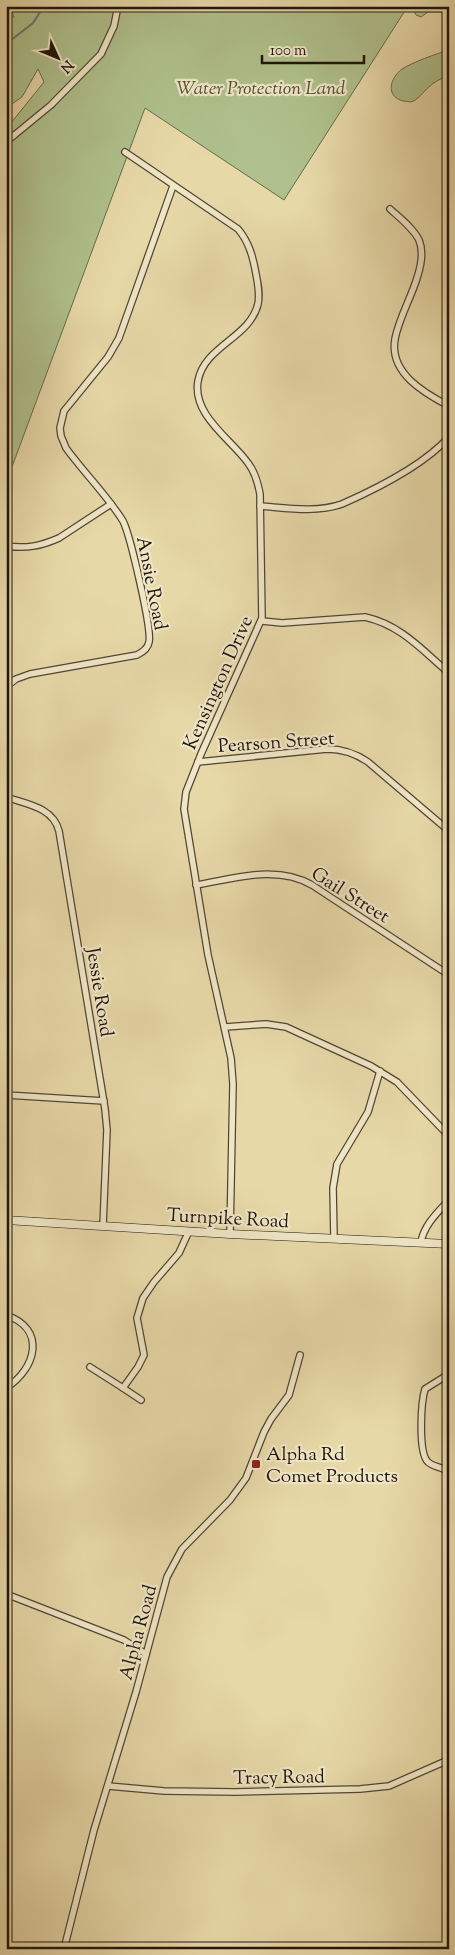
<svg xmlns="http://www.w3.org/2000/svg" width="455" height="1955" font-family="'Sorts Mill Goudy',serif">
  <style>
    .green { fill: #afc08c; stroke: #686a4c }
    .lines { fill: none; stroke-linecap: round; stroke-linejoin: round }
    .stream { stroke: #6a7671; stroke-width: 2 }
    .street-casing { stroke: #524534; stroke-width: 8 }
    .secondary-casing { stroke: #20140d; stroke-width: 9 }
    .street { stroke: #efe6c6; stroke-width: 5.5 }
    .secondary { stroke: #efe6c6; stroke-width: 8 }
    .poi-dot { fill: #8f2418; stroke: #efe6c6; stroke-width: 2 }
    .labels { text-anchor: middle; stroke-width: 4.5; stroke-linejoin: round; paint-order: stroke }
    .park-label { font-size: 19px; font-style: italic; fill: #525039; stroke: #efe6c6 }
    .street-label { font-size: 19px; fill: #20140d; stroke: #efe6c6 }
    .poi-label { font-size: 19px; fill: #20140d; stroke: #efe6c6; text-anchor: start }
  </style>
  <rect width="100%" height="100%" fill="#e7d8a8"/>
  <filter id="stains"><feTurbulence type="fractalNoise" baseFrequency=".004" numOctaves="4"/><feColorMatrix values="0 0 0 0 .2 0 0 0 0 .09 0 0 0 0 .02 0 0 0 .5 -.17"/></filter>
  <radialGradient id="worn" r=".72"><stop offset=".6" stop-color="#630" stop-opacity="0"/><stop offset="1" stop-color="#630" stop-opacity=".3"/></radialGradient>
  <g class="green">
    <polygon points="9,6 408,6 284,200 145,108 6,483 6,129 44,82 38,69 22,97 6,108 6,20 14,17"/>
    <polygon points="411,6 449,6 449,12 428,12 421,17 416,15"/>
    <path d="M449 50V76C441 78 434 82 429 87 423 92 418 100 411 102 408 102 406 101 403 101 385 96 390 78 402 69 413 62 436 54 449 50Z"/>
  </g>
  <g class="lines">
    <polyline class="stream" points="6,44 33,23 44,6"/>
    <defs>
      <g id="street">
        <polyline points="6,142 51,105 101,54 114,26 118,6"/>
        <path d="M125 152 238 229C249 242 253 257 256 274 258 284 260 294 258 304 250 338 204 346 198 381 192 415 231 439 248 463 255 472 258 483 260 494L262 618 201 754 186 792 184 809 208 955 231 1058 233 1084 230 1234"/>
        <path d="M390 209C400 218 413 228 419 240 424 252 421 266 417 278 411 298 399 318 395 339 389 373 424 393 449 406"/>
        <path d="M260 506C287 508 316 513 342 504 376 489 424 465 449 437"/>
        <path d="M6 546C26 549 41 546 59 538L111 504"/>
        <path d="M262 621 282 623 365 617C401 625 422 650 449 673"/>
        <path d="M6 687 16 679 30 674 137 655C143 652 148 648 149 642 152 628 130 535 123 521 107 495 84 473 66 448L61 436 60 428 64 411 108 357 119 338 173 186"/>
        <path d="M198 762 327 749C343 749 355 753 368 762L449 831"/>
        <path d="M6 797C26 804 53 807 59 831L105 1109 107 1130 103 1226"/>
        <path d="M196 885C234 879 276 864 312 885L449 975"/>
        <polyline points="225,1027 266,1024 286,1027 371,1066 397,1082 449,1136"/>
        <polyline points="6,1095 104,1101"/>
        <polyline points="334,1238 333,1188 337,1164 368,1112 380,1071"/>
        <path d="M421 1242C424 1225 438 1212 449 1200"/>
        <path d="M6 1315C47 1329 36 1369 6 1388"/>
        <polyline points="90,1367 123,1388 138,1367 144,1355 137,1318 143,1298 154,1282 179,1253 189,1231"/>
        <path d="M449 1374 425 1389C421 1402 418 1453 428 1462 433 1467 443 1467 449 1472"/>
        <polyline points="123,1388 141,1400"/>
        <polyline points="6,1594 124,1640 146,1654"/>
        <polyline points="108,1786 164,1791 235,1792 360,1789 389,1786 446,1761"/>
        <polyline points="64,1949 94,1830 136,1692 167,1577 182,1549 230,1500 246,1478 264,1432 271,1419 289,1395 300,1355"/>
      </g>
      <polyline id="secondary" points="6,1220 230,1234 449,1244"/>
    </defs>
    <use href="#street" class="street-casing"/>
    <use href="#secondary" class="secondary-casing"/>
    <use href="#street" class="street"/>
    <use href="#secondary" class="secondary"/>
  </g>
  <rect class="poi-dot" x="251" y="1459" width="10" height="10" rx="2.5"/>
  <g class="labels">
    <g class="park-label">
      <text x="261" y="94">Water Protection Land</text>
    </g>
    <g class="street-label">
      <text transform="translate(153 583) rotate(79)" y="7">Ansie Road</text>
      <text transform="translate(217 682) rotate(-66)" y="7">Kensington Drive</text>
      <text transform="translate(276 741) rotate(-4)" y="7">Pearson Street</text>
      <text transform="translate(351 894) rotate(32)" y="7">Gail Street</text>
      <text transform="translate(101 992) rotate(81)" y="7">Jessie Road</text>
      <text transform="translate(228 1217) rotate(3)" y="7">Turnpike Road</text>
      <text transform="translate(137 1632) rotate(-75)" y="7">Alpha Road</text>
      <text transform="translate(279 1776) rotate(-1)" y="7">Tracy Road</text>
    </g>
    <g class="poi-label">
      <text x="266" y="1460">Alpha Rd<tspan x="266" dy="22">Comet Products</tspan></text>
    </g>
  </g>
  <rect width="455" height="1955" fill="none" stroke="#e7d8a8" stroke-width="25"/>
  <rect x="8" y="8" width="440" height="1940" fill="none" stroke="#20140d" stroke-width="2.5"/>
  <rect x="12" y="12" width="430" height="1930" fill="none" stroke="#20140d"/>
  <g transform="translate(58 58) rotate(134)" stroke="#efe6c6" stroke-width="4" paint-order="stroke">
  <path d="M0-4L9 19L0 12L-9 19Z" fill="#20140d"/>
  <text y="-8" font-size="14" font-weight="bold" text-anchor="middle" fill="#20140d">N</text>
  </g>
  <path d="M262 55v8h102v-8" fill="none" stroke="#20140d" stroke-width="2.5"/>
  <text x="270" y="55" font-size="15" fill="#20140d" stroke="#efe6c6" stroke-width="4" paint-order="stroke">100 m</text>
  <rect width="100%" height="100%" filter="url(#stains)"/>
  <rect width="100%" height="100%" fill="url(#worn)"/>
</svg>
